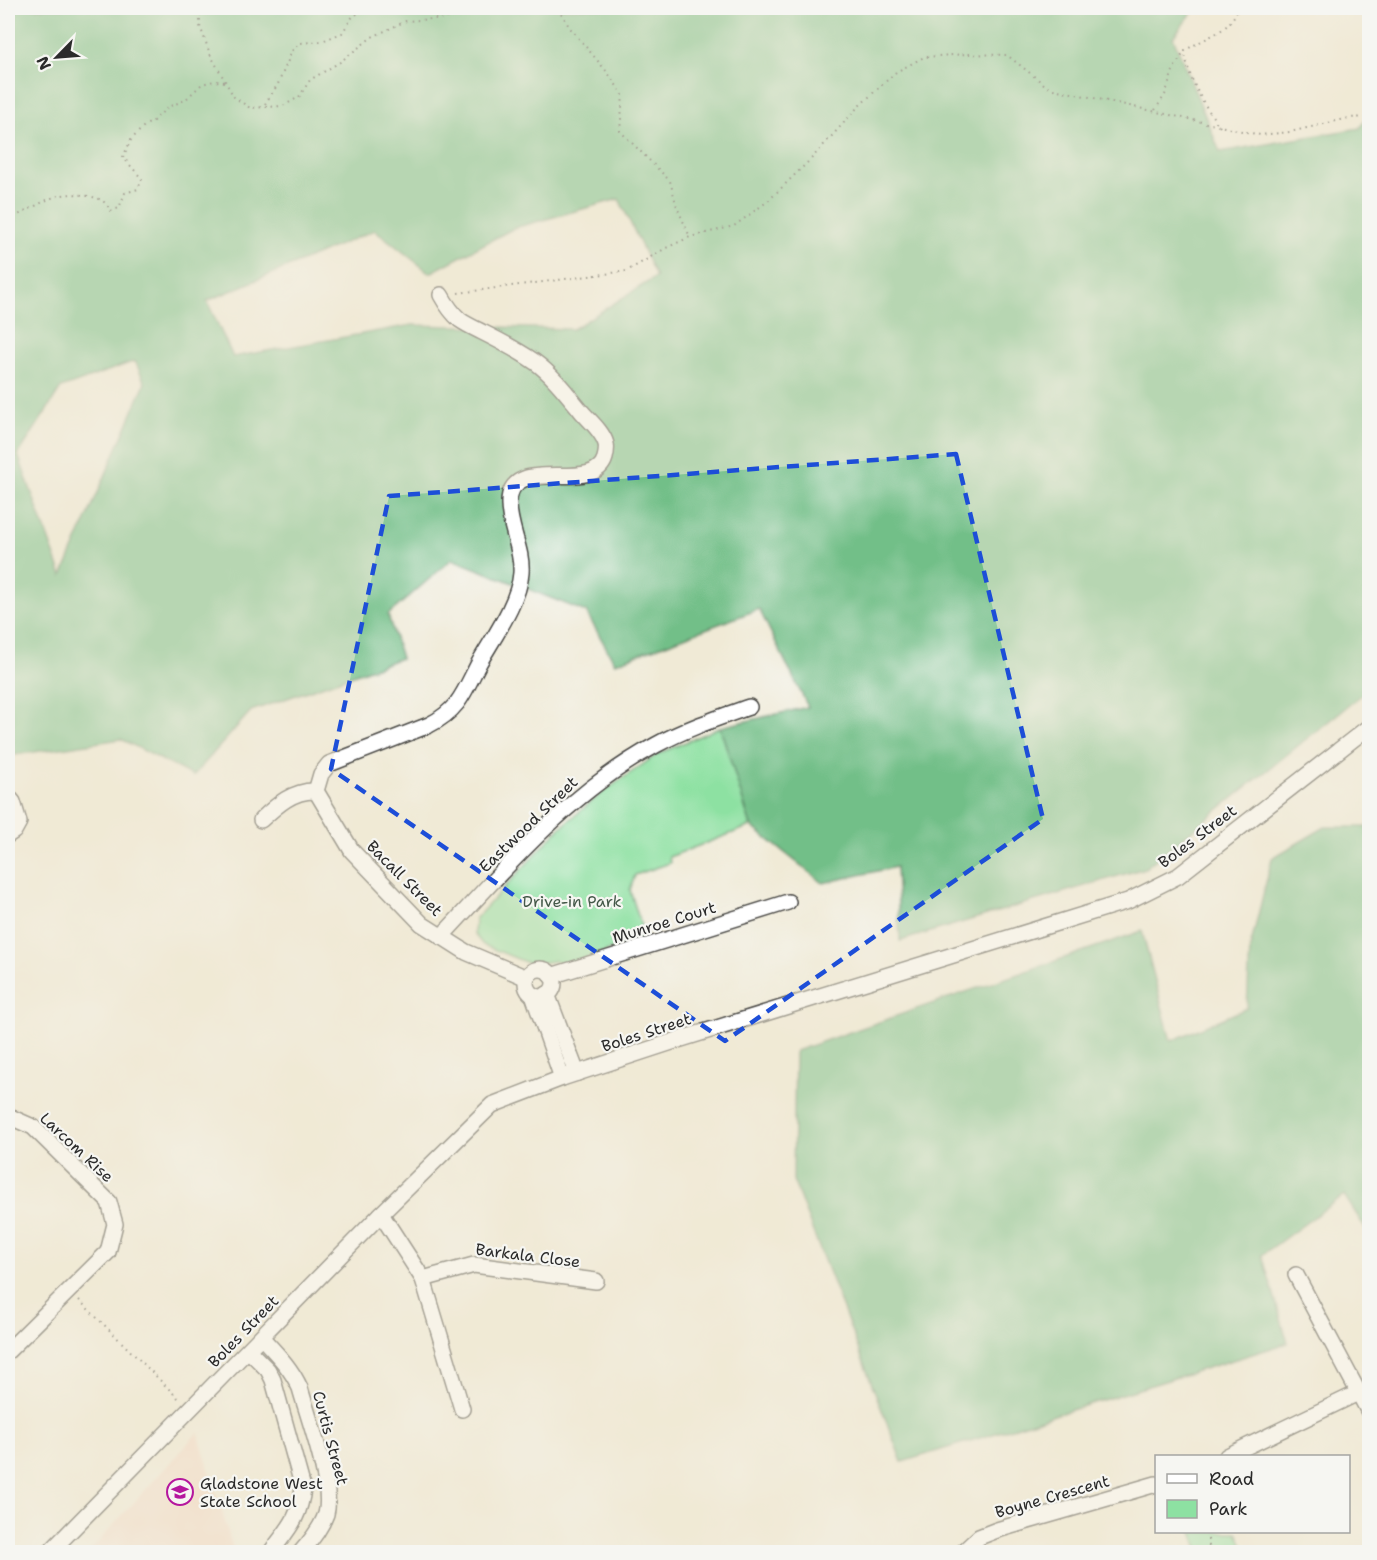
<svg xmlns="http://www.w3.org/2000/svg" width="1377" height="1560" font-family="'Shantell Sans',sans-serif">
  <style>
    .built { fill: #f3d4bf }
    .green { fill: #8de1a2; stroke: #5c8666; stroke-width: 1.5 }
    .forest { fill: #72bf88; stroke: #4e755a; stroke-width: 1.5; fill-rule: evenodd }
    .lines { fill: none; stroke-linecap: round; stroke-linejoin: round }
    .minor-casing { stroke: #494845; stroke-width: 18 }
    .path { stroke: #494845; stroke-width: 2; stroke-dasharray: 1.5 4.5; stroke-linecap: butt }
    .minor { stroke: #fff; stroke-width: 15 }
    .marked { fill: none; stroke: #1d4ed8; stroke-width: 4.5; stroke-dasharray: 12 8; stroke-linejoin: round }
    .labels { text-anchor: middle; stroke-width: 4.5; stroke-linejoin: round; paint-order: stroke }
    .street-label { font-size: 16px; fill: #2b2b2b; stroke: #f6f6f2 }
    .park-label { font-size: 16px; fill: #445849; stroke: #f6f6f2 }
    .poi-label { font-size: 16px; fill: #2b2b2b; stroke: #f6f6f2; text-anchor: start }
  </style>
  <rect width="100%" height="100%" fill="#f6f6f2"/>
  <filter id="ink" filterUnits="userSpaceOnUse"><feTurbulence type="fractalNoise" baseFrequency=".0167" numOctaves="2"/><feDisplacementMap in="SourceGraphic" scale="12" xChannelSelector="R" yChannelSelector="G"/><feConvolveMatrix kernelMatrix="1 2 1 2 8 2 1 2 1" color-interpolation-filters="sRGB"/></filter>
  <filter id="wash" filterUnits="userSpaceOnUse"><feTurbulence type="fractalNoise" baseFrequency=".008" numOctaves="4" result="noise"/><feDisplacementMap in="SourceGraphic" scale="24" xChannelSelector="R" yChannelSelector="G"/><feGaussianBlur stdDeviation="1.35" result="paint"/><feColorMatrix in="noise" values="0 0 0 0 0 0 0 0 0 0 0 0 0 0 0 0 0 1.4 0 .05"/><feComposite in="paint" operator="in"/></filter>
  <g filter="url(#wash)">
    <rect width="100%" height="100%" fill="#f0ead6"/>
    <polygon class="built" points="198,1432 234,1552 89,1552"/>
    <g class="green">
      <polygon points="720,727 751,826 669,857 670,863 635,875 630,890 645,939 569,963 555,961 530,964 483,945 474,934 475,919 559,829 603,792 658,754"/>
      <polygon points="1192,1532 1237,1532 1246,1552 1197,1552 1199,1550"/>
    </g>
    <g class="forest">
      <path d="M8 8H1196L1173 37 1220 152 1360 128 1369 112V689L1145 868 900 941 896 867 823 883 751 826 720 727 808 707 759 609 615 663 586 612 452 559 388 615 401 658 251 711 193 776 121 739 8 756ZM619 199 656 277 573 329 412 325 233 357 207 301 375 230 430 273 514 228ZM135 361 145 383 62 576 18 455 61 388Z"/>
      <polygon points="1325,827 1369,827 1369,1234 1344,1195 1262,1255 1288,1343 902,1462 793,1180 795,1051 1142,931 1171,1041 1247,1008 1250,948 1272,858"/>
    </g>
  </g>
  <g filter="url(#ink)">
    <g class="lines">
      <defs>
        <g id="minor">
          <path d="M316 791 321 774 329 764 429 725C439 720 449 713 457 703 466 691 472 676 479 663 493 638 519 602 521 573 523 549 508 526 509 502 510 452 594 496 605 458 606 454 607 448 606 444 603 432 590 421 582 412 568 395 553 375 535 362 519 351 502 342 484 333 476 329 467 325 460 320 452 313 446 304 441 295"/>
          <polyline points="316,791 352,851 422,924 466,952 527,978"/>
          <polyline points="8,796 13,802 19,822 14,831 8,835"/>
          <path d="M261 820C277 805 293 790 316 791"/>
          <path d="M441 937C506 867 571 791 656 745 685 729 718 718 749 707"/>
          <circle cx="540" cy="983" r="14"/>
          <polyline points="551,976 788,902"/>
          <polyline points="547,994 577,1073"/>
          <polyline points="533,995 562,1078"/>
          <polyline points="8,1116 33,1127 109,1202 115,1224 108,1252 8,1351"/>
          <polyline points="381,1214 423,1279 462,1409"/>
          <polyline points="1296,1275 1370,1414"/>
          <polyline points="423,1279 474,1265 596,1281"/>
          <path d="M262 1338C277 1354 291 1368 300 1388 308 1417 334 1487 326 1514 321 1528 310 1542 301 1552"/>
          <path d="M249 1351 268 1370 273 1380 303 1488C300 1518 288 1529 271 1552"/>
          <polyline points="1227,1456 1358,1393"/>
          <polyline points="50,1552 381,1214 492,1105 562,1078 678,1040 1128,901 1178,876 1370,726"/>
          <polyline points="963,1552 979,1537 997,1530 1156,1484"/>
        </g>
      </defs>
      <use href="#minor" class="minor-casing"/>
      <g class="path">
        <polyline points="200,8 200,26 210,54 234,97 250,108 283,106 299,97 310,80 340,62 372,37 406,21 447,18 472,8"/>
        <polyline points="558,8 570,28 608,73 623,95 620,131 670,181 677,207 690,237"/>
        <polyline points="265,104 278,84 293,49 301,43 322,41 342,33 353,16 369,8"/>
        <polyline points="1155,110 1165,95 1174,68 1185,51"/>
        <path d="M1220 127C1204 105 1187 78 1185 51 1199 40 1220 35 1231 21 1234 17 1236 12 1239 8"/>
        <path d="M8 213 16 216C44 203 56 189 88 196 99 198 105 200 111 211L119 208 125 193 138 189 142 179 123 157 131 140 144 126 153 121 168 107 185 100 202 84 214 81 226 82"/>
        <polyline points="458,293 627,271 666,248 690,237 734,226 768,201 812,158 858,107 896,72 924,57 967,54 1007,55 1049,88 1260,135 1290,132 1349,118 1370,117"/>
        <polyline points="79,1300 180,1400"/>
        <polyline points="1207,1552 1209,1546 1207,1532"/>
      </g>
      <use href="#minor" class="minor"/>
    </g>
  </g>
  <path d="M0 0H1377V1560H0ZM956 454 1043 819 725 1041 331 769 389 496Z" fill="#f0ead6" fill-opacity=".55" fill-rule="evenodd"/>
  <path class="marked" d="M956 454 1043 819 725 1041 331 769 389 496Z"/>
  <defs>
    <symbol id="school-ring" viewBox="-11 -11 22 22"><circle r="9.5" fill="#f6f6f2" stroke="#b5179e" stroke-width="1.5"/><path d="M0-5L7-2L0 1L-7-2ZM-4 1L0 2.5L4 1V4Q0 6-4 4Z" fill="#b5179e"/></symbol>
  </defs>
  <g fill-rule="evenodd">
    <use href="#school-ring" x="165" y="1477" width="30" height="30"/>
  </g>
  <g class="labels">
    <g class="street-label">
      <text transform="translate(528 824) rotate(-44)" y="6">Eastwood Street</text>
      <text transform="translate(1197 836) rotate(-37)" y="6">Boles Street</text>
      <text transform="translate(405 878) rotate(45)" y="6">Bacall Street</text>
      <text transform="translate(664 922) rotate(-17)" y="6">Munroe Court</text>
      <text transform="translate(646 1032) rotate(-18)" y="6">Boles Street</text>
      <text transform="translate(77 1147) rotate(43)" y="6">Larcom Rise</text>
      <text transform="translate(528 1255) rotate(7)" y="6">Barkala Close</text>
      <text transform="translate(243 1331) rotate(-46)" y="6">Boles Street</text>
      <text transform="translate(331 1438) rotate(75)" y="6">Curtis Street</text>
      <text transform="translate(1052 1496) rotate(-16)" y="6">Boyne Crescent</text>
    </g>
    <g class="park-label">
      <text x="572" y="907">Drive-in Park</text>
    </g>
    <g class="poi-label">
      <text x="200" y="1489">Gladstone West<tspan x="200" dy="18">State School</tspan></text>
    </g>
  </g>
  <rect width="1377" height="1560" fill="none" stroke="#f6f6f2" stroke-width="30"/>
  <rect x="1155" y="1455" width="195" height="78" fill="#f6f6f2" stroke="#a5a5a2" stroke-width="1.5"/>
  <rect x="1167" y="1474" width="30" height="9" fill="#ffffff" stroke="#a5a5a2" stroke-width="1.5"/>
  <text x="1209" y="1485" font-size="18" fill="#2b2b2b">Road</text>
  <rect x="1167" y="1500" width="30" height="18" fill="#8de1a2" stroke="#a5a5a2" stroke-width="1.5"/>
  <text x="1209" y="1515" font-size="18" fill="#2b2b2b">Park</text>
  <g transform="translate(57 57) rotate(245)" stroke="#f6f6f2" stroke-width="4.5" paint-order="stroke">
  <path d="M0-4.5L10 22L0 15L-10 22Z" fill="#2b2b2b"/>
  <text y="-9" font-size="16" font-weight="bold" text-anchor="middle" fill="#2b2b2b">N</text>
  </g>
</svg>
